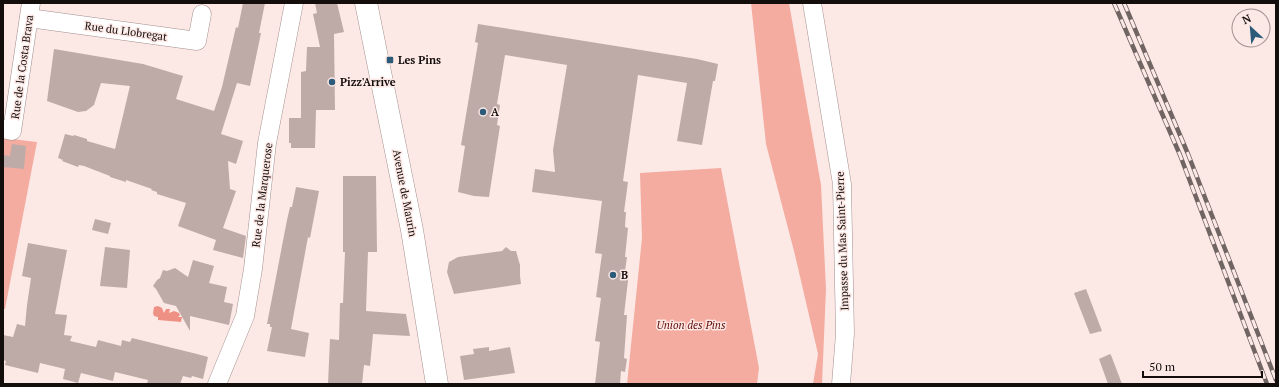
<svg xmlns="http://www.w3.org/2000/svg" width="1279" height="387" font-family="'PT Serif',serif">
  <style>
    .green { fill: #f4aca1 }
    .water { fill: #ee9184 }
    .building { fill: #beaba8 }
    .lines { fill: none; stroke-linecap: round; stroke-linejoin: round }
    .street-casing { stroke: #a2908d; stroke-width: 19 }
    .secondary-casing { stroke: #a2908d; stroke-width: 23 }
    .street { stroke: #fff; stroke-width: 18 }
    .secondary { stroke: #fff; stroke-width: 22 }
    .rail-casing { stroke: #706563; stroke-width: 4.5 }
    .rail { stroke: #fce8e5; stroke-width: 3; stroke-dasharray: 9; stroke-linecap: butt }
    .poi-dot { fill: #2b5b79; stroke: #fce8e5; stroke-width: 1.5 }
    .labels { text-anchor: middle; stroke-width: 3; stroke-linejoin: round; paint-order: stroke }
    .street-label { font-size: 11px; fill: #130d0c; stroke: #fce8e5 }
    .poi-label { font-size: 11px; font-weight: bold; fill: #130d0c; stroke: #fce8e5; text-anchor: start }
    .park-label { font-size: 11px; font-style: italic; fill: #600d09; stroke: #fce8e5 }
  </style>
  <rect width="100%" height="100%" fill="#fce8e5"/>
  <g class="green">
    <polygon points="751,3 789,3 821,185 826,289 822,384 813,384 818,354 795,255 766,144"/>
    <polygon points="3,138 37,142 5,309 3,309"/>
    <polygon points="721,168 759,368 757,384 627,384 642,238 640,173"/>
  </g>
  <polygon class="water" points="158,306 162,308 164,313 166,309 170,309 169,313 174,311 179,313 180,315 178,317 182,317 181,322 158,320 158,317 154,316 153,313 154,307"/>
  <g class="building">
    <polygon points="243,3 265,3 259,33 261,33 250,86 237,83 221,134 243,141 236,164 228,161 230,189 236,191 223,228 246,236 243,258 213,250 216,240 178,226 186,203 157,194 157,192 151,190 152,189 126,180 126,182 110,177 110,176 84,166 79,165 78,167 62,161 63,160 58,158 65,134 73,136 74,135 87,139 87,141 115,149 130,86 101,83 94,105 86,111 78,112 47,101 54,49 143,64 183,76 176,99 214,111 222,87 236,27 238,28"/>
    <polygon points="315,3 337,3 344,32 334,34 335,110 316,110 315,148 291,148 291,143 289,143 289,118 301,118 301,72 306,71 307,47 320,47 313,14 317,13"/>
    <polygon points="478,24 697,59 718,64 715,81 713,81 702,145 677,141 687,83 638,75 623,181 628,182 624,212 626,212 625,227 628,228 625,257 627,257 625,271 629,272 624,315 627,315 624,358 627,359 625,372 621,371 620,384 595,384 600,342 595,341 601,298 596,297 602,254 595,253 602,201 532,192 535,169 555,172 553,150 567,65 505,55 497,104 500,105 497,125 500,126 489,197 474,196 458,192 465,146 461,145 478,43 475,42"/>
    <polygon points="12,144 26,146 24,169 3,167 3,155 10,156"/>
    <polygon points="343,176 376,176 377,252 368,252 366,311 406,314 410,336 373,334 370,366 364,365 362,384 328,384 330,339 339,340 340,303 343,303 345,252 343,252"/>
    <polygon points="296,187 319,191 310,238 308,237 291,329 309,333 305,357 267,351 272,327 270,327 270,324 267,324 287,220 290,207 292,207"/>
    <polygon points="95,219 111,223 108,234 92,230"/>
    <polygon points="28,243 67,250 55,314 67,315 64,335 72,336 70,341 96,347 98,340 121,346 122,340 130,342 132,338 197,354 208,357 203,379 192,376 191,378 183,376 180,384 147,384 148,380 115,372 113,381 81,373 78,383 63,379 65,369 40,363 38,373 5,365 6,361 3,360 3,335 13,337 17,324 25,326 27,305 31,278 22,276"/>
    <polygon points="105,247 130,250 127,288 100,286"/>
    <polygon points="506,247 511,251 516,251 520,265 520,276 521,284 454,294 447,272 449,262 458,257 502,251"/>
    <polygon points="193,260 214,266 209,283 227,287 224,302 233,304 229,325 190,316 190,331 176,306 164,303 156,289 153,286 157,280 160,278 163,270 167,271 175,268 188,277"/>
    <polygon points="1086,289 1102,331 1090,334 1074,293"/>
    <polygon points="489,347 489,351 510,347 515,373 464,380 460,356 474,354 473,349"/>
    <polygon points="1110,354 1111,355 1122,384 1108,384 1099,359"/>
  </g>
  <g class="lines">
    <defs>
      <g id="street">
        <polyline points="812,3 842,184 845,334 841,384"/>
        <polyline points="29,18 197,41 202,14"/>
        <polyline points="3,129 12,131 31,3"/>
        <polyline points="217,384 245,316 253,269 267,143 294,3"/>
      </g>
      <polyline id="secondary" points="366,3 412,230 437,384"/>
    </defs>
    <use href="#street" class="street-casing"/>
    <use href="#secondary" class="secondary-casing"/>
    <use href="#street" class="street"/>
    <use href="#secondary" class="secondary"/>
    <defs>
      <g id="rail">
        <polyline points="1114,3 1180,155 1267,384"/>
        <polyline points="1124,3 1188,154 1276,380"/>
      </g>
    </defs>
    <use href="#rail" class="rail-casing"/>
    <use href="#rail" class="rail"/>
  </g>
  <g class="poi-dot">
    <rect x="386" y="56" width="8" height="8" rx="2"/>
    <circle cx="332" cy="82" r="4"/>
    <circle cx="483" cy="112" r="4"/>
    <circle cx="613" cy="275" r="4"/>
  </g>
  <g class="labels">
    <g class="street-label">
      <text transform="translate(126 31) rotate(8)" y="4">Rue du Llobregat</text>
      <text transform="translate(22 67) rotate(-82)" y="4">Rue de la Costa Brava</text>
      <text transform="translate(405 193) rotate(79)" y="4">Avenue de Maurin</text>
      <text transform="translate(262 195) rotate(-83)" y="4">Rue de la Marquerose</text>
      <text transform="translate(842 241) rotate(-92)" y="4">Impasse du Mas Saint-Pierre</text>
    </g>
    <g class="poi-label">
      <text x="398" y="64">Les Pins</text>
      <text x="340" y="86">Pizz'Arrive</text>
      <text x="491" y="116">A</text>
      <text x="621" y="279">B</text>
    </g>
    <g class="park-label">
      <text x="691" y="329">Union des Pins</text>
    </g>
  </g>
  <rect width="1279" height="387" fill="none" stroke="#130d0c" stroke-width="8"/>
  <g transform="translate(1251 28) rotate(334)"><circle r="19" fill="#fce8e5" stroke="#9f908e"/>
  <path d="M0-3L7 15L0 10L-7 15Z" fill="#2b5b79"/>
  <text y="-6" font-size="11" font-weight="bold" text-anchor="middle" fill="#130d0c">N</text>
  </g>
  <path d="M1143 371v6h119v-6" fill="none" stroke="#130d0c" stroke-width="2"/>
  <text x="1149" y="371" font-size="12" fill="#130d0c" stroke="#fce8e5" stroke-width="3" paint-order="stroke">50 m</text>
</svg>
